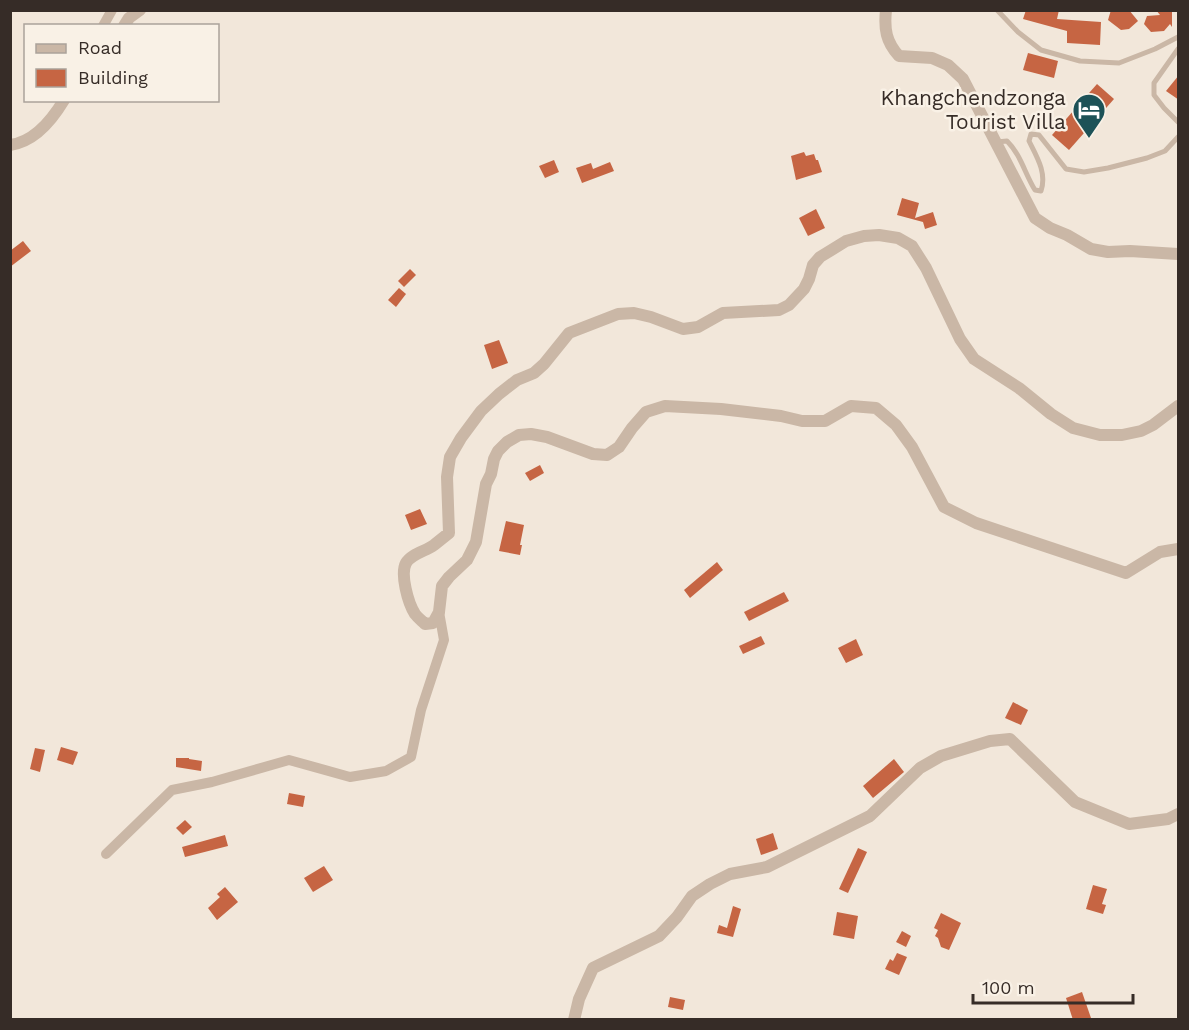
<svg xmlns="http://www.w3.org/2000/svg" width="1189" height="1030" font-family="'Work Sans',sans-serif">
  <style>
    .building { fill: #c66543 }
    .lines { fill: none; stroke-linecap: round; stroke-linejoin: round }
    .service { stroke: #cab7a6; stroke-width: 5 }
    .minor { stroke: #cab7a6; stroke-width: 10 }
    .tertiary { stroke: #cab7a6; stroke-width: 12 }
    .labels { text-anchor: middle; stroke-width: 5; stroke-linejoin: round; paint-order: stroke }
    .poi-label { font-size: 21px; fill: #362c27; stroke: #f9f1e6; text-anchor: end }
  </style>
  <rect width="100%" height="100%" fill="#f2e7da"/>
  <g class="building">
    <polygon points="1026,10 1059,10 1057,19 1101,22 1100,45 1067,43 1067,31 1023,19"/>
    <polygon points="1111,10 1129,10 1138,21 1129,29 1121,30 1108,20"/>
    <polygon points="1156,10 1172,10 1172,27 1170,24 1164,31 1151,32 1144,24 1147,16 1160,15"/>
    <polygon points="1028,53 1058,61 1054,78 1023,70"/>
    <polygon points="1179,75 1179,100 1166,91"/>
    <polygon points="1097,84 1114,99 1069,150 1052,135"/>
    <polygon points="804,152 806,156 814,154 816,160 818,160 822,172 796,180 791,156"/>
    <polygon points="554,160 559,172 545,178 539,166"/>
    <polygon points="610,162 614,171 582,183 576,168 591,163 593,169"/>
    <polygon points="902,198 919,203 915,218 933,212 937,225 925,229 923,222 897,215"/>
    <polygon points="816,209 825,228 808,236 799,218"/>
    <polygon points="23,241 31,251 10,267 10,251"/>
    <polygon points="410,269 416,275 404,287 398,281"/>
    <polygon points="399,288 406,294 396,307 388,300"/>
    <polygon points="499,340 508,363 492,369 484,345"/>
    <polygon points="540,465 544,473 530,481 525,473"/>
    <polygon points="420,509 427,524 411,530 405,515"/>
    <polygon points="506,521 524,525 520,545 522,545 520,555 499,551"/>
    <polygon points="717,562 723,570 690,598 684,590"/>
    <polygon points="784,592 789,601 749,621 744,612"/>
    <polygon points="761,636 765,644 743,654 739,646"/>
    <polygon points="856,639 863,655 846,663 838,648"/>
    <polygon points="1013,702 1028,710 1021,725 1005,718"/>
    <polygon points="61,747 78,752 73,765 57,760"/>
    <polygon points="35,748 45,750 40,772 30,769"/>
    <polygon points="176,758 189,758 189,759 202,761 201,771 176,767"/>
    <polygon points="894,759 904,772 873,798 863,786"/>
    <polygon points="289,793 305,796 303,807 287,804"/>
    <polygon points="185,820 192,827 183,835 176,828"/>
    <polygon points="773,833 778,849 761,855 756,839"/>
    <polygon points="225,835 228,846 185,857 182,847"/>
    <polygon points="858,848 867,852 848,893 839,889"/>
    <polygon points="324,866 333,880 313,892 304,878"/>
    <polygon points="1093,885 1107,889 1102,904 1106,905 1103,914 1086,909"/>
    <polygon points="225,887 238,902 217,920 208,908 220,897 217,894"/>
    <polygon points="733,906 741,909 733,937 717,933 719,925 727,928"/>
    <polygon points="837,912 858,916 854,939 833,935"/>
    <polygon points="941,913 961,923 949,950 941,947 938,938 935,936 938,930 934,928"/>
    <polygon points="902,931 911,936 906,947 896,942"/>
    <polygon points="897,953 907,957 899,975 885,969 890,959 893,961"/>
    <polygon points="1082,992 1091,1018 1085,1020 1073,1020 1066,998"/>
    <polygon points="670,997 685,1000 683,1010 668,1007"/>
  </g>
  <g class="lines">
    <g class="service">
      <polyline points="997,10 1018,32 1041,50 1080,61 1119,63 1155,49 1178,37"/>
      <polyline points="1178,49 1154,83 1154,95 1164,108 1178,122"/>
      <path d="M997 142 1007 141C1021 155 1025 174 1035 190L1041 191C1047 173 1037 157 1029 141L1031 134 1039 135 1066 169 1084 172 1108 168 1147 158 1165 151 1178 137"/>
    </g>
    <g class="minor">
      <polyline points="103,26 112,10"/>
      <polyline points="106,854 172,790 212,782 289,760 350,777 386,771 411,757 421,710 444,640 439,612"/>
    </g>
    <g class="tertiary">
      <path d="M886 10C884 29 886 42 899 56L932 58 948 65 963 79 1035 218 1050 228 1067 235 1091 249 1108 252 1130 251 1178 254"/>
      <polyline points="124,26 129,18 140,10"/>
      <path d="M10 145C34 142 52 120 64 100"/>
      <path d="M1178 406 1153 425 1141 431 1122 435H1100L1073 428 1051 414 1019 388 974 359 960 339 926 268 912 246 898 238 879 235 864 236 846 241 820 257 813 265 809 279 804 289 789 305 779 310 723 313 698 327 683 329 651 317 634 313 618 314 569 333 544 364 534 373 517 380 499 394 481 411 461 438 450 457 447 477 449 533C444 537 439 541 434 545 426 551 411 554 406 563 400 574 408 603 415 614 418 618 422 621 425 624L433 623 439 612 442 586 449 577 467 560 476 542 486 484 491 474 494 459 498 451 507 442 519 435 531 434 547 437 593 454 607 455 619 447 632 428 646 412 665 406 721 409 781 416 802 421H825L851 406 876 408 896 425 912 447 944 507 976 523 1126 573 1160 552 1178 549"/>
      <polyline points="574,1020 579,999 593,968 659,936 677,917 692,896 710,884 730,874 767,867 870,816 920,768 941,756 990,741 1010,739 1075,802 1129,824 1168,819 1178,814"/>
    </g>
  </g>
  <defs>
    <symbol id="hotel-pin" viewBox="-11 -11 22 30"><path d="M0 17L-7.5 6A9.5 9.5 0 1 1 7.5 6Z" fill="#1d5257" stroke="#f9f1e6"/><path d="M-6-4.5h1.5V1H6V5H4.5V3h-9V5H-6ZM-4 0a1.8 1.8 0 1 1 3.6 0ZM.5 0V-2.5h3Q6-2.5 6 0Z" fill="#fff"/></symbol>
  </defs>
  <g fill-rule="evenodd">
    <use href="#hotel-pin" x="1070" y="91" width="38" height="52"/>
  </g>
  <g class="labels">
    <g class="poi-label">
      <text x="1066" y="105">Khangchendzonga<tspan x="1066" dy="24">Tourist Villa</tspan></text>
    </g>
  </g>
  <rect width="1189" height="1030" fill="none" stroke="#362c27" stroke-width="24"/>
  <rect x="24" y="24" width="195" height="78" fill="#f9f1e6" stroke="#aba29a" stroke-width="1.5"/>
  <rect x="36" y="44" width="30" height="9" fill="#cab7a6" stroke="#aba29a" stroke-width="1.5"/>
  <text x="78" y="54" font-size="18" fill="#362c27">Road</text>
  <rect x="36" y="69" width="30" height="18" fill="#c66543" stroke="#aba29a" stroke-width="1.5"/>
  <text x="78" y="84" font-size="18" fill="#362c27">Building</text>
  <path d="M973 994v9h160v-9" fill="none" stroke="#362c27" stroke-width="3"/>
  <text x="982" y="994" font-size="18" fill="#362c27" stroke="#f9f1e6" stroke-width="4.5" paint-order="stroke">100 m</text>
</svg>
